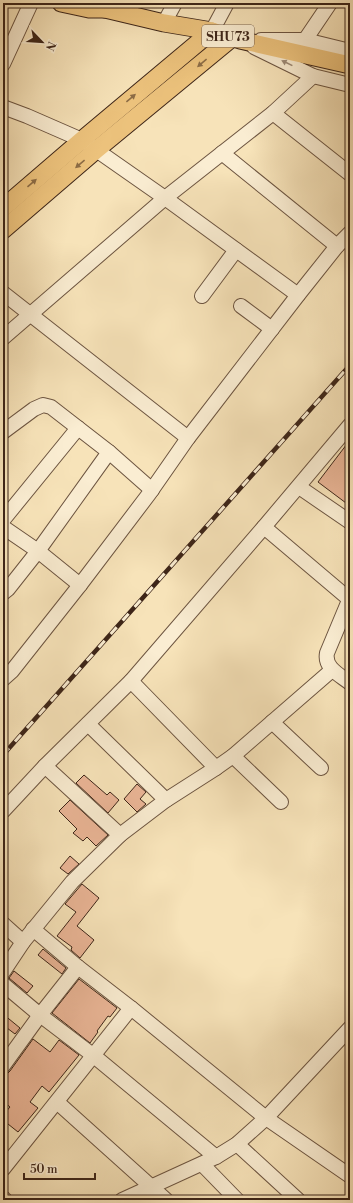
<svg xmlns="http://www.w3.org/2000/svg" width="353" height="1203" font-family="'Libre Bodoni',serif">
  <style>
    .building { fill: #eab596; stroke: #3d2518 }
    .lines { fill: none; stroke-linecap: round; stroke-linejoin: round }
    .minor-casing { stroke: #6c5440; stroke-width: 16 }
    .major-casing { stroke: #3d2518; stroke-width: 19 }
    .minor { stroke: #faedd2; stroke-width: 14 }
    .major { stroke: #ecc27c; stroke-width: 17 }
    .rail-casing { stroke: #3d2518; stroke-width: 4.5 }
    .rail { stroke: #faedd2; stroke-width: 3; stroke-dasharray: 9; stroke-linecap: butt }
    .oneway { fill: #8c6c45 }
    .oneway2 { fill: #9c8975 }
    .labels { text-anchor: middle; stroke-width: 4; stroke-linejoin: round; paint-order: stroke }
    .shield { fill: #faedd2; stroke: #766150; stroke-width: 1 }
    .shield-label { font-size: 13px; font-weight: bold; fill: #3d2518 }
  </style>
  <rect width="100%" height="100%" fill="#f7e3b9"/>
  <filter id="stains"><feTurbulence type="fractalNoise" baseFrequency=".005" numOctaves="4"/><feColorMatrix values="0 0 0 0 .2 0 0 0 0 .09 0 0 0 0 .02 0 0 0 .5 -.17"/></filter>
  <radialGradient id="worn" r=".72"><stop offset=".6" stop-color="#630" stop-opacity="0"/><stop offset="1" stop-color="#630" stop-opacity=".3"/></radialGradient>
  <g class="building">
    <polygon points="350,440 350,506 318,482"/>
    <polygon points="84,775 107,795 110,792 119,800 108,813 76,783"/>
    <polygon points="137,784 146,792 140,799 146,804 137,812 124,799"/>
    <polygon points="70,800 108,835 96,846 87,837 83,841 73,833 77,829 59,811"/>
    <polygon points="70,856 79,864 68,874 60,868"/>
    <polygon points="82,884 99,898 77,926 94,940 80,958 71,950 72,947 57,936 76,912 65,904"/>
    <polygon points="43,949 66,968 62,974 38,955"/>
    <polygon points="14,971 33,986 27,993 9,978"/>
    <polygon points="79,979 117,1008 110,1017 108,1016 97,1031 98,1032 90,1043 52,1013"/>
    <polygon points="3,1014 20,1028 15,1034 3,1025"/>
    <polygon points="33,1039 50,1052 59,1040 79,1055 49,1092 42,1086 30,1102 38,1108 18,1132 3,1120 3,1115 10,1107 3,1101 3,1074 7,1074 10,1071"/>
  </g>
  <g class="lines">
    <defs>
      <g id="minor">
        <polyline points="164,23 175,3"/>
        <polyline points="212,31 227,3"/>
        <polyline points="261,40 305,40 350,51"/>
        <polyline points="305,40 330,3"/>
        <polyline points="254,47 313,76 350,85"/>
        <polyline points="3,64 31,3"/>
        <polyline points="3,107 27,116 82,140 165,198 298,295"/>
        <polyline points="273,113 350,174"/>
        <polyline points="222,153 337,246"/>
        <polyline points="3,293 188,438"/>
        <polyline points="202,296 236,250"/>
        <polyline points="241,306 272,329"/>
        <polyline points="3,338 165,198 273,113 313,76"/>
        <polyline points="3,432 34,409 43,405 51,407 109,452 152,490"/>
        <polyline points="299,487 350,522"/>
        <polyline points="3,520 78,428"/>
        <polyline points="3,527 38,551 80,585"/>
        <polyline points="264,527 349,599"/>
        <polyline points="3,593 8,589 38,551 109,452"/>
        <path d="M350 598 327 653C324 668 340 675 350 683"/>
        <polyline points="3,679 12,671 80,585 149,494 188,438 298,295 337,246 350,233"/>
        <polyline points="131,681 216,768"/>
        <polyline points="272,722 321,768"/>
        <polyline points="88,724 166,800"/>
        <polyline points="233,756 281,802"/>
        <polyline points="45,766 120,835"/>
        <polyline points="3,811 45,766 131,681 264,527 350,425"/>
        <polyline points="3,924 23,942"/>
        <polyline points="33,929 78,967 131,1008 266,1118 350,1176"/>
        <polyline points="3,972 23,942 72,882 120,835 166,800 216,768 233,756 332,670"/>
        <polyline points="3,984 40,1015 94,1056 216,1157"/>
        <polyline points="3,1066 40,1015 78,967"/>
        <polyline points="57,1102 166,1200"/>
        <polyline points="237,1144 298,1200"/>
        <polyline points="202,1164 237,1200"/>
        <polyline points="3,1169 131,1008"/>
        <polyline points="3,1198 5,1200"/>
        <polyline points="122,1200 216,1157 237,1144 266,1118 350,1028"/>
      </g>
      <g id="major">
        <polyline points="61,3 89,9 105,9"/>
        <polyline points="94,3 105,9 164,23 212,31 240,40 350,65"/>
        <polyline points="3,208 82,140 212,31"/>
        <polyline points="3,230 96,150 232,38"/>
      </g>
    </defs>
    <use href="#minor" class="minor-casing"/>
    <use href="#major" class="major-casing"/>
    <use href="#minor" class="minor"/>
    <use href="#major" class="major"/>
    <defs>
      <polyline id="rail" points="3,755 350,365"/>
    </defs>
    <use href="#rail" class="rail-casing"/>
    <use href="#rail" class="rail"/>
  </g>
  <defs><path id="oneway-solid" d="M-6-.8H1V-3.2L6.5 0L1 3.2V.8H-6Z"/></defs>
  <g class="oneway">
    <use href="#oneway-solid" transform="translate(202 63) rotate(140)"/>
    <use href="#oneway-solid" transform="translate(131 98) rotate(-40)"/>
    <use href="#oneway-solid" transform="translate(80 164) rotate(140)"/>
    <use href="#oneway-solid" transform="translate(32 183) rotate(-41)"/>
  </g>
  <use class="oneway2" href="#oneway-solid" transform="translate(287 63) rotate(-154)"/>
  <g class="labels">
    <rect class="shield" x="202" y="25" width="52" height="22" rx="3"/>
    <g class="shield-label">
      <text x="228" y="41">SHU73</text>
    </g>
  </g>
  <rect width="353" height="1203" fill="none" stroke="#f7e3b9" stroke-width="16"/>
  <rect x="4" y="4" width="345" height="1195" fill="none" stroke="#3d2518" stroke-width="2"/>
  <rect x="8" y="8" width="337" height="1187" fill="none" stroke="#3d2518"/>
  <g transform="translate(42 42) rotate(115)" stroke="#faedd2" stroke-width="3" paint-order="stroke">
  <path d="M0-3L7 15L0 10L-7 15Z" fill="#3d2518"/>
  <text y="-6" font-size="11" font-weight="bold" text-anchor="middle" fill="#3d2518">N</text>
  </g>
  <path d="M24 1173v6h71v-6" fill="none" stroke="#3d2518" stroke-width="2"/>
  <text x="30" y="1173" font-size="12" fill="#3d2518" stroke="#faedd2" stroke-width="3" paint-order="stroke">50 m</text>
  <rect width="100%" height="100%" filter="url(#stains)"/>
  <rect width="100%" height="100%" fill="url(#worn)"/>
</svg>
